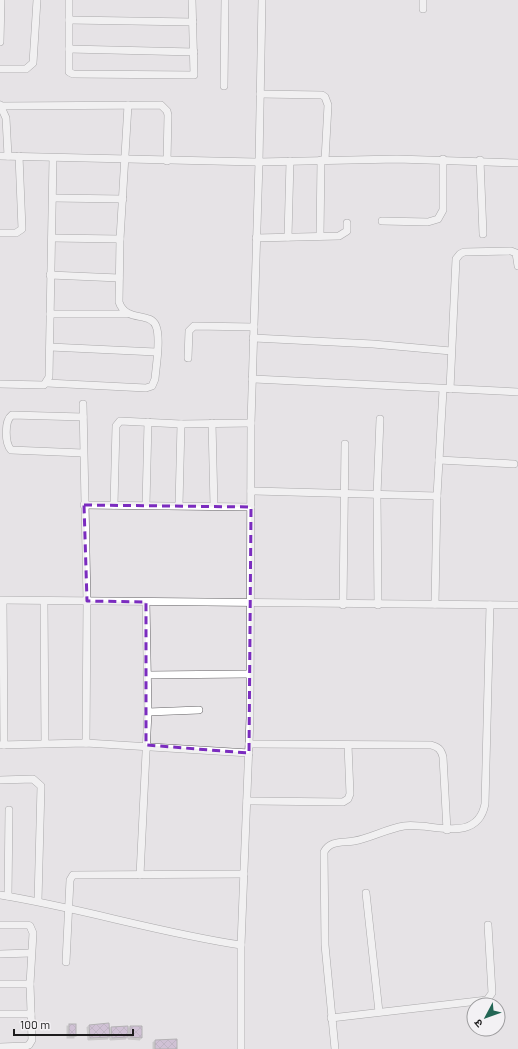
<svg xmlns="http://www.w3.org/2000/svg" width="518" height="1049" font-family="Barlow,'Noto Sans Devanagari',sans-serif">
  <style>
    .building { fill: url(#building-cross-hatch); stroke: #767477; filter: url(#shadow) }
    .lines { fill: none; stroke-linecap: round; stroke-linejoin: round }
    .street-casing { stroke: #636164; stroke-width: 8 }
    .street { stroke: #fff; stroke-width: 7 }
    .marked { fill: none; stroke: #7b2cbf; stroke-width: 3; stroke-dasharray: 8 5; stroke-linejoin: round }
  </style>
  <defs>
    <pattern id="building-cross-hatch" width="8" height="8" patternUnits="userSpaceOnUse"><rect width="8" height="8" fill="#b598c0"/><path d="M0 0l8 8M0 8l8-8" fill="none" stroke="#937b9b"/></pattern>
    <filter id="shadow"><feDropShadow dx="-2" dy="2" stdDeviation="0" flood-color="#0004"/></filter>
  </defs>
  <rect width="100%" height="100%" fill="#e6e3e6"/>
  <g class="building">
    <polygon points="109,1023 110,1037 90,1038 89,1025"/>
    <rect x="69" y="1024" width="7" height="12"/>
    <polygon points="128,1026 128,1037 112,1038 111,1027"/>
    <polygon points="130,1026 142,1026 142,1038 130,1037"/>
    <polygon points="177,1039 177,1049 155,1049 155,1040"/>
  </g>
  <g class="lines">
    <defs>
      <g id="street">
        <polyline points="69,0 69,72 73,74 194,75 192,0"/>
        <polyline points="423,9 423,0"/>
        <polyline points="69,20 193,22"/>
        <polyline points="0,42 1,0"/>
        <polyline points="69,49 194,52"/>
        <polyline points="0,69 26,69 33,63 37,0"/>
        <polyline points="224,86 225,0"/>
        <polyline points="260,94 322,95 325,97 328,105 325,160"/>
        <polyline points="0,105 6,118 8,156"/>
        <polyline points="0,106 161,105 167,111 168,115 167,161"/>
        <polyline points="0,156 259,162 397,159 518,163"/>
        <polyline points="480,160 483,234"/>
        <polyline points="53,198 123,199"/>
        <polyline points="382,221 428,222 438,219 443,210 443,159"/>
        <polyline points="0,233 16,233 22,229 19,156"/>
        <polyline points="320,236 321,160"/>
        <polyline points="288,237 290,161"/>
        <polyline points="52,238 120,239"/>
        <polyline points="256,238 339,236 347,231 347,223"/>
        <polyline points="50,275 119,278"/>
        <polyline points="50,314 127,314"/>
        <polyline points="253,338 373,344 451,351"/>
        <polyline points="50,347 156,352"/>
        <polyline points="188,358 189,331 194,326 254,327"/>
        <polyline points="252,379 518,392"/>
        <path d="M47 383 146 388 152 386 155 379C156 366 161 338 156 326 150 311 126 323 119 302L120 239 128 105"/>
        <polyline points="0,384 44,385 49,377 53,158"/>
        <polyline points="450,389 456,259 460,254 464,252 511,251 516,253 518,266"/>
        <polyline points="83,404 87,601 86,743"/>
        <polyline points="212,423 214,506"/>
        <path d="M83 453 11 450C5 443 4 421 12 415L83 417"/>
        <polyline points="439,460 514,464"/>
        <polyline points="251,491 437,496"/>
        <polyline points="84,505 251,507"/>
        <polyline points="114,505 116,426 120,421 181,424 251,423"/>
        <polyline points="146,505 148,422"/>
        <polyline points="179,505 181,424"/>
        <polyline points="0,600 518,605"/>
        <polyline points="3,601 4,745"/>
        <polyline points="44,601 45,743"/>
        <polyline points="435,604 437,496 443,390"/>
        <polyline points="343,605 345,444"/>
        <polyline points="378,605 377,495 380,419"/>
        <polyline points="148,675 249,674"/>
        <polyline points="148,712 199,710"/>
        <path d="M249 744 431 745C438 747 441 749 443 757L447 830"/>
        <polyline points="0,745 86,743 249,753"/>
        <polyline points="0,780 33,779 41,786 38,901"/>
        <polyline points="247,801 343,802 348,799 350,794 348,745"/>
        <polyline points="140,875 148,712 146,602"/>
        <polyline points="366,893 379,1012"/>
        <path d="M0 895C81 908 160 933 241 945"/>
        <polyline points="8,896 9,810"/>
        <polyline points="0,925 28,925 30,926 33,933 30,984 32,1040 29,1045 26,1046 0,1047"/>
        <polyline points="0,954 31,953"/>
        <polyline points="66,962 70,880 73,875 244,874"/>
        <polyline points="0,984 30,984"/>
        <polyline points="0,1014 31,1014"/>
        <polyline points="331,1018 487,1000 492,993 488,925"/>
        <polyline points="241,1049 241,945 250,718 251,423 259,162 262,0"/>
        <path d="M335 1049 325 945 324 852C330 840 343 843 354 841 371 838 386 829 404 826 430 822 477 845 485 804L490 605"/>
      </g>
    </defs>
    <use href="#street" class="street-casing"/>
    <use href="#street" class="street"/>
  </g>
  <path d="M0 0H518V1049H0ZM84 505 251 507 249 753 146 745V602L87 601Z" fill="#e6e3e6" fill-opacity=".55" fill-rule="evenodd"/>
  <path class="marked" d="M84 505 251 507 249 753 146 745V602L87 601Z"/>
  <g transform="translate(486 1017) rotate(229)"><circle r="19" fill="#f3f1f4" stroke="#9d9c9e"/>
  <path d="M0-3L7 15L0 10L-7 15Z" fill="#236655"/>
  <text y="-6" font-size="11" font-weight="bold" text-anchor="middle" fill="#1d1c1d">उ</text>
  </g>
  <path d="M14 1029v6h119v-6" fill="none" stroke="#1d1c1d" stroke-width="2"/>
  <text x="20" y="1029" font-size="12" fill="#1d1c1d" stroke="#f3f1f4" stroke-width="3" paint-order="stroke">100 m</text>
</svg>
